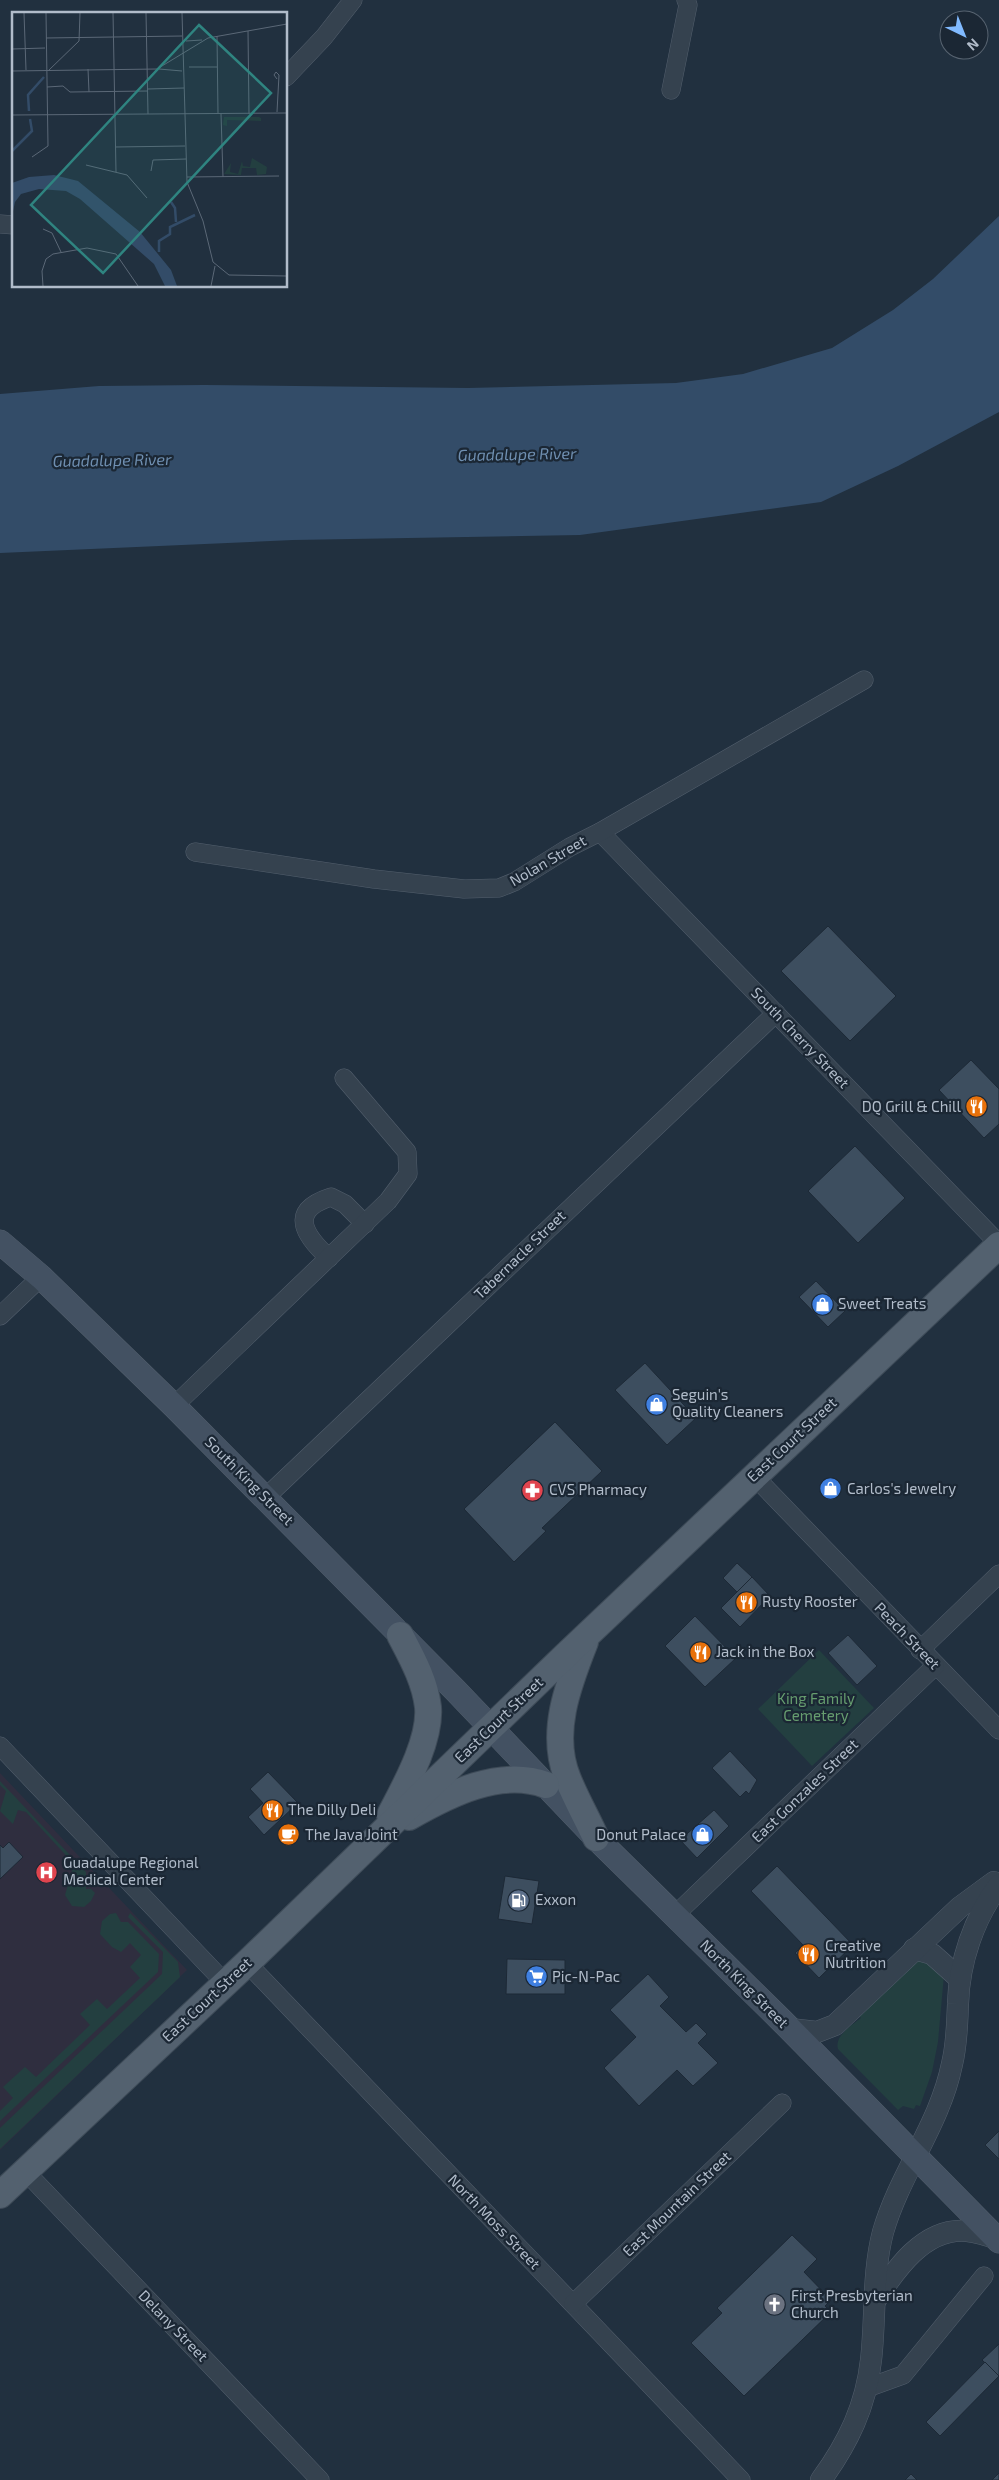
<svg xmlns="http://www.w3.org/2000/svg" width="999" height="2480" font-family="'Exo 2',sans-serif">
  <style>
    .medical { fill: #2f2e3f }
    .green { fill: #233f40 }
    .water { fill: #334c68 }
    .building { fill: #3d4e5f; stroke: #1d2936 }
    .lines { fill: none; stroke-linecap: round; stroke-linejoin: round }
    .minor-casing { stroke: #535f6d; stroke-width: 19 }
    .tertiary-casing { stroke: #535f6d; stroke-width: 22 }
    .secondary-casing { stroke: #535f6d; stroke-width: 25 }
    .primary-casing { stroke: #3e4b58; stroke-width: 28 }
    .minor { stroke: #35424f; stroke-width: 18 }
    .tertiary { stroke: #35424f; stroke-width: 21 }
    .secondary { stroke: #435162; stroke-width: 24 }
    .primary { stroke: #53616f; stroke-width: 26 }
    .labels { text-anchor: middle; stroke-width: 4.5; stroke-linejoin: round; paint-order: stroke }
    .street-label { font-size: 15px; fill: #b1bcca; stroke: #1b2734 }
    .poi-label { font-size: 15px; fill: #b1bcca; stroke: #1b2734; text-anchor: start }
    .park-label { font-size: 15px; fill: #669d6f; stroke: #1b2734 }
    .water-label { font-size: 16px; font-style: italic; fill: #6f8fb1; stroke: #1b2734 }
    .inset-river { fill: none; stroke: #334c68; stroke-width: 2.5 }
    .inset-road { fill: none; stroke: #5b6877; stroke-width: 1 }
    .view { fill: #2f8480; fill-opacity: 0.15; stroke: #2f8480; stroke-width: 2.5 }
    .inset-edge { fill: none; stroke: #b1bcca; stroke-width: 2.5 }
  </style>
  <rect width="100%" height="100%" fill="#21303f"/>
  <polygon class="medical" points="0,1773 187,1970 0,2150"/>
  <g class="green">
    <polygon points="819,1650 874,1708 812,1766 758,1709"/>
    <polygon points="0,1781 86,1872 86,1889 91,1889 95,1893 91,1901 84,1907 72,1906 65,1895 74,1864 26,1812 18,1810 13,1824 0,1811 6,1791 0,1785"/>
    <polygon points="116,1913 121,1922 128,1922 159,1954 158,1972 0,2121 0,2111 13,2098 3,2087 25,2067 36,2077 90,2025 80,2014 97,1999 107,2009 140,1978 130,1967 141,1955 130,1943 121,1952 112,1947 100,1934 102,1921 110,1914"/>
    <polygon points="130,1913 178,1962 180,1977 0,2149 0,2128 162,1974 163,1952 128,1917"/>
    <path d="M922 1959 944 1975 938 2042 932 2072 920 2106 916 2105 914 2109 903 2106 898 2110 838 2049C834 2036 852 2025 861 2018L858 2014 912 1963Z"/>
  </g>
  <polygon class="water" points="999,216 999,412 898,466 821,502 580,535 293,540 0,553 0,394 99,386 204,385 468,388 676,383 743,374 832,348 893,310 933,279"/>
  <g class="building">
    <polygon points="828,926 896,996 850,1041 781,971"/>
    <polygon points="971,1060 999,1089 999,1124 984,1138 939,1090"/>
    <polygon points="855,1146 905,1198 858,1243 808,1191"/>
    <polygon points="816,1281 845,1311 828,1327 799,1297"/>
    <polygon points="645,1363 696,1418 667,1445 615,1390"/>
    <polygon points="555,1422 602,1471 542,1528 546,1531 514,1562 464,1509"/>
    <polygon points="737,1563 752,1577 737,1592 723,1578"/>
    <polygon points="752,1577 770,1596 740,1627 721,1608"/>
    <polygon points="695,1616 736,1658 705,1687 665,1646"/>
    <polygon points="848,1635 877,1666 857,1685 828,1653"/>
    <polygon points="730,1751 757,1780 749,1794 746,1791 740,1797 712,1768"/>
    <polygon points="268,1772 298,1803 264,1835 248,1817 263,1803 250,1789"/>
    <polygon points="714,1810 729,1826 697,1858 680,1840"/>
    <polygon points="9,1842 23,1857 0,1879 0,1845 3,1848"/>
    <polygon points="777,1866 853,1945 819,1978 795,1953 803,1945 751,1891"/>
    <polygon points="505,1876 539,1881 532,1924 498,1919"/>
    <polygon points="507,1959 565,1960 565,1994 506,1994"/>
    <polygon points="648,1974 669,1997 660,2006 686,2032 696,2023 707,2034 698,2043 718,2063 693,2086 677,2070 639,2106 604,2068 636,2037 610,2010"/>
    <polygon points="999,2131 999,2159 985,2145"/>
    <polygon points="792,2235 817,2259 804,2272 831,2300 825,2306 831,2312 744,2396 691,2343 722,2313 717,2308"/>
    <polygon points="999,2344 999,2376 982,2360"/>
    <polygon points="985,2362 999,2376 940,2436 926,2422"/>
    <polygon points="999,2473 999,2480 992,2480"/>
    <polygon points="911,2474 917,2480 905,2480"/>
  </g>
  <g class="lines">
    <defs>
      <g id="minor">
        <polyline points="286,77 324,37 353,0"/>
        <polyline points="671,90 688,5 686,0"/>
        <polyline points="0,224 14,225"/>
        <polyline points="600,832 999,1244"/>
        <polyline points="195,852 374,879 464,889 499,888 514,882 570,847 600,832 864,680"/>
        <path d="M329 1258C305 1236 287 1211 331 1197L345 1204 365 1224"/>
        <polyline points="0,1316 41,1277"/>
        <polyline points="174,1406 388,1201 408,1174 407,1152 344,1078"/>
        <polyline points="754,1476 999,1730"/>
        <polyline points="265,1498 776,1013"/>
        <polyline points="920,1650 999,1574"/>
        <polyline points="0,1746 225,1983"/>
        <polyline points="675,1915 935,1666"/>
        <polyline points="247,1963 741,2480"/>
        <polyline points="25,2171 320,2480"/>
        <polyline points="573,2304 782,2103"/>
        <polyline points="867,2388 903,2375 984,2276"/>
      </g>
      <g id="tertiary">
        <polyline points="914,1949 932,1954 960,1979"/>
        <polyline points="790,2029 817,2032 835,2025 960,1907 994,1882"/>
        <path d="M875 2301C895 2270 924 2227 967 2231 977 2232 987 2235 997 2239"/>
        <path d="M821 2480C848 2443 866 2406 871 2360 876 2317 872 2274 883 2232 900 2173 940 2124 952 2064 957 2044 957 2025 958 2004 959 1962 974 1918 999 1885"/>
      </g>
      <polyline id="secondary" points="0,1242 41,1277 174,1406 455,1690 596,1838 783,2022 999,2241"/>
      <g id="primary">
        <path d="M585 1642C568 1685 549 1734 568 1779 576 1799 587 1818 596 1838"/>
        <path d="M390 1815C405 1786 431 1740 428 1707 425 1681 412 1658 400 1635"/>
        <path d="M409 1817C449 1794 500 1768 546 1785"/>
        <polyline points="0,2195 247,1963 565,1656 999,1245"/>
      </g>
    </defs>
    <use href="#minor" class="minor-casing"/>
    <use href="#tertiary" class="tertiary-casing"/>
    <use href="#secondary" class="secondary-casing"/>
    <use href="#primary" class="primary-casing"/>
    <use href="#minor" class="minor"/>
    <use href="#tertiary" class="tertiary"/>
    <use href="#secondary" class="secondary"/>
    <use href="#primary" class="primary"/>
  </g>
  <defs>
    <symbol id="restaurant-disc" viewBox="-11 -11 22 22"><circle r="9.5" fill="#e8710a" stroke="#1b2734"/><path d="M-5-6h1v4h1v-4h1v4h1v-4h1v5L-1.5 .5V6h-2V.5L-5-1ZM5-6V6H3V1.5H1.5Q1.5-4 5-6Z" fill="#fff"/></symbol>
    <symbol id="shop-disc" viewBox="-11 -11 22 22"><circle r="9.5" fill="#3f7fe0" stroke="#1b2734"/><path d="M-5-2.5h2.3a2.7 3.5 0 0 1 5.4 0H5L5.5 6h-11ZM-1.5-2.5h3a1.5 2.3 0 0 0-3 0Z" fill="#fff"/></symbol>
    <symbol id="pharmacy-disc" viewBox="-11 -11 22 22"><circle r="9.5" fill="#e0444e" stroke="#1b2734"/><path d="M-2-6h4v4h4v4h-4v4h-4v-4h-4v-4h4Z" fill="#fff"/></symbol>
    <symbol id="cafe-disc" viewBox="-11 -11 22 22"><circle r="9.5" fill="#e8710a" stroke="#1b2734"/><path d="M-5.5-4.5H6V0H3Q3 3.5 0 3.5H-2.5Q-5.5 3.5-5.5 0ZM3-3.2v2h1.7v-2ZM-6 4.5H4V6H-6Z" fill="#fff"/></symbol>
    <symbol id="hospital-disc" viewBox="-11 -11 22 22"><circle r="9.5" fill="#e0444e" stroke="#1b2734"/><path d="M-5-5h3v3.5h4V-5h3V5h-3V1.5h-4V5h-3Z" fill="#fff"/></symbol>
    <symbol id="fuel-disc" viewBox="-11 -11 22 22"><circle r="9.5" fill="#5c6f8a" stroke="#1b2734"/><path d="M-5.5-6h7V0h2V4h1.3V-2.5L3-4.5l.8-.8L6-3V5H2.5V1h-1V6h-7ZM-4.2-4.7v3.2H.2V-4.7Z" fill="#fff"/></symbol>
    <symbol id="supermarket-disc" viewBox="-11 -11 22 22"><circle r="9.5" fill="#3f7fe0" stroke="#1b2734"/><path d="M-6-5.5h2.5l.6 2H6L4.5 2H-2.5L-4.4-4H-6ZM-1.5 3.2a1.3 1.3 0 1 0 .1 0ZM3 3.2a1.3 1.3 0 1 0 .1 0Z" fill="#fff"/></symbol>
    <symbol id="church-disc" viewBox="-11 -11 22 22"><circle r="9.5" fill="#6b7280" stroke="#1b2734"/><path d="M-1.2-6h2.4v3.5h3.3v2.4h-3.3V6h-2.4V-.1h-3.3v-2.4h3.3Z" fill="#fff"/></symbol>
  </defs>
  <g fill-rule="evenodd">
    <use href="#restaurant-disc" x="964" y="1094" width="25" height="25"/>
    <use href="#shop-disc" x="810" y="1292" width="25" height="25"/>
    <use href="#shop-disc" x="644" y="1392" width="25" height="25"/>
    <use href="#shop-disc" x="818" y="1476" width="25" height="25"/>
    <use href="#pharmacy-disc" x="520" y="1478" width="25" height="25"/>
    <use href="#restaurant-disc" x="734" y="1590" width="25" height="25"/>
    <use href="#restaurant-disc" x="688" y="1640" width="25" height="25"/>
    <use href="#restaurant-disc" x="260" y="1798" width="25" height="25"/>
    <use href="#cafe-disc" x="276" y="1822" width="25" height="25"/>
    <use href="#shop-disc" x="690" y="1822" width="25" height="25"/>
    <use href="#hospital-disc" x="34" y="1860" width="25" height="25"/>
    <use href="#fuel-disc" x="506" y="1888" width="25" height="25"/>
    <use href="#restaurant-disc" x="796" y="1942" width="25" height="25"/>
    <use href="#supermarket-disc" x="524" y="1964" width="25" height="25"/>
    <use href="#church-disc" x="762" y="2292" width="25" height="25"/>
  </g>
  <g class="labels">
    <g class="street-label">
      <text transform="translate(548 861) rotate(-30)" y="5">Nolan Street</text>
      <text transform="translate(800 1038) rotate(46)" y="5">South Cherry Street</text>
      <text transform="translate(520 1255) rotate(-44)" y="5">Tabernacle Street</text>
      <text transform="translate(792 1440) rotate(-43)" y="5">East Court Street</text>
      <text transform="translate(249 1481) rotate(45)" y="5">South King Street</text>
      <text transform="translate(907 1636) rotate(46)" y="5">Peach Street</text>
      <text transform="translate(499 1720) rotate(-44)" y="5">East Court Street</text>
      <text transform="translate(805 1791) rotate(-44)" y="5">East Gonzales Street</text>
      <text transform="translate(744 1984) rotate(45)" y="5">North King Street</text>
      <text transform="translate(207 2000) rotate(-43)" y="5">East Court Street</text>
      <text transform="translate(677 2204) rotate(-44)" y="5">East Mountain Street</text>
      <text transform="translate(494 2222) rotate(46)" y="5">North Moss Street</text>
      <text transform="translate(173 2326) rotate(46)" y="5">Delany Street</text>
    </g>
    <g class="poi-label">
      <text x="961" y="1112" text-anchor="end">DQ Grill &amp; Chill</text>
      <text x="838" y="1309">Sweet Treats</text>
      <text x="672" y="1400">Seguin's<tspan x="672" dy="17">Quality Cleaners</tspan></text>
      <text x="847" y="1494">Carlos's Jewelry</text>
      <text x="549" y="1495">CVS Pharmacy</text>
      <text x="762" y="1607">Rusty Rooster</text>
      <text x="716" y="1657">Jack in the Box</text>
      <text x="288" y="1815">The Dilly Deli</text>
      <text x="305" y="1840">The Java Joint</text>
      <text x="686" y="1840" text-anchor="end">Donut Palace</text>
      <text x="63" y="1868">Guadalupe Regional<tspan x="63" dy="17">Medical Center</tspan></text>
      <text x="535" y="1905">Exxon</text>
      <text x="825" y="1951">Creative<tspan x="825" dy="17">Nutrition</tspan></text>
      <text x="552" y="1982">Pic-N-Pac</text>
      <text x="791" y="2301">First Presbyterian<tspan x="791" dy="17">Church</tspan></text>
    </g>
    <g class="park-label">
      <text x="816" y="1704">King Family<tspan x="816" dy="17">Cemetery</tspan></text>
    </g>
    <g class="water-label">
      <text transform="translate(517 454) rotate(-1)" y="6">Guadalupe River</text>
      <text transform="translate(112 460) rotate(-1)" y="6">Guadalupe River</text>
    </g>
  </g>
  <g transform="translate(12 12)">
    <rect width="275" height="275" fill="#21303f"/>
    <path d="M247 105 249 106V109L215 108V114L211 113 212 105ZM240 146 255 155 254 162 245 163 244 156H230L229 163 212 162 219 151 218 160 226 162 230 149 231 154 238 155Z" fill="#233f40"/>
    <path d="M42 163 66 169 128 220 159 258 165 274H153L142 252 68 187 54 179 27 177 9 182 3 190 0 204V171L17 165Z" fill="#334c68"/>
    <path class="inset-river" d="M17 99 16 83 32 65M0 139 20 119 18 107M159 190 163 196 164 210M147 240V229L158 222V215L183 203"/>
    <path class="inset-road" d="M12 1 14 58M101 1 104 160M134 1 136 102M170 1 175 170 191 209 201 250 217 263 275 264M236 19 237 102M205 24 206 102M34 26 170 24M174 29 190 28M0 37 33 36M177 55H205M76 57 77 80M147 57 170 59M37 58 67 29 68 1M0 59 145 57 196 26 275 12M265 67 262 63 264 60 267 63 265 100M35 75 51 74 58 80 136 79M136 77 172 76M209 102 211 165M0 103 275 101M103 135 173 134M20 145 36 134 34 1M74 153 115 163 135 186M139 159 141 148 174 147M175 165 267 164M31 217 40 221 49 240M31 274 30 259 34 247 41 242 75 236 104 242 126 274M199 274 203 254"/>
    <path class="view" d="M187 13 259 81 91 261 19 193Z"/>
    <rect width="275" height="275" class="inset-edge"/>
  </g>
  <g transform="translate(964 35) rotate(137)"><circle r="24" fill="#1b2734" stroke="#576370"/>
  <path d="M0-4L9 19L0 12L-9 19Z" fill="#81baff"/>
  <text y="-8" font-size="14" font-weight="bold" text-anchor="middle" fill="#b1bcca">N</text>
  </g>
</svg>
